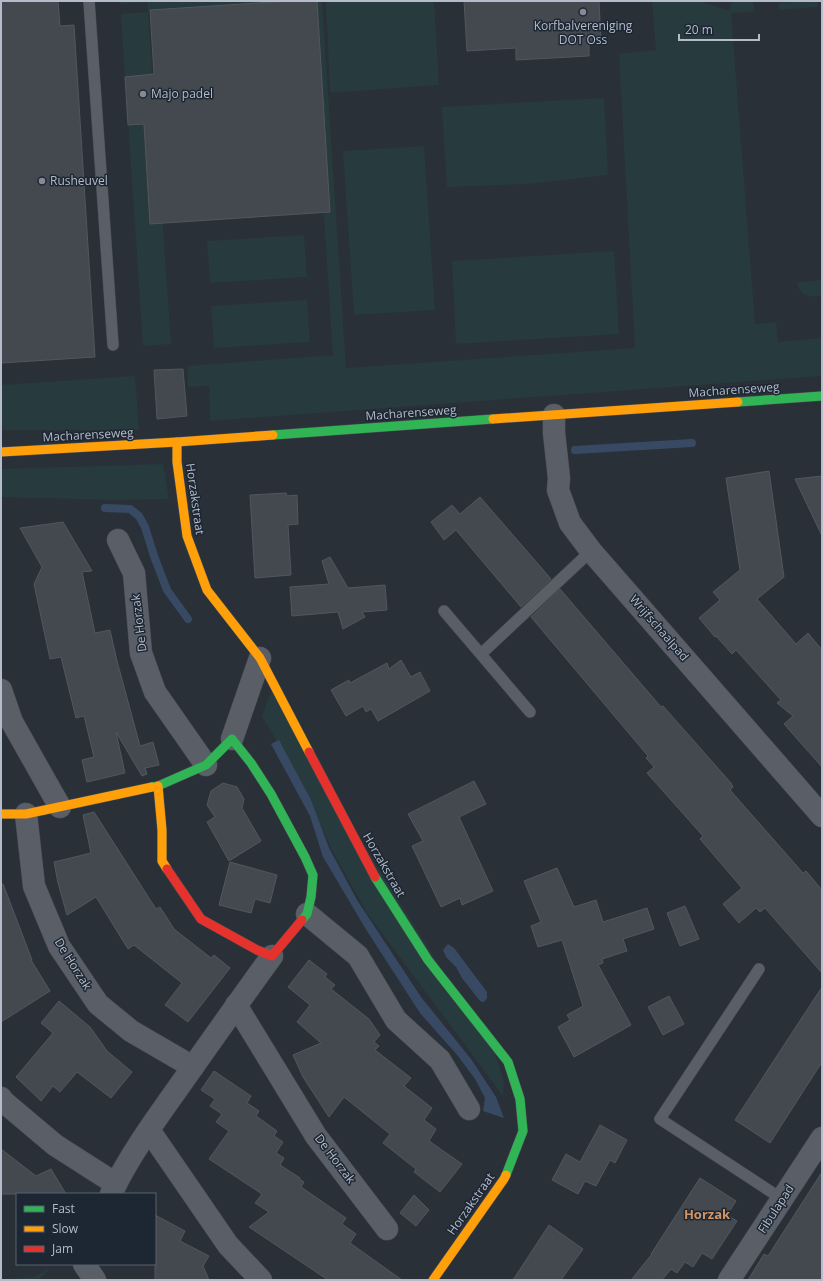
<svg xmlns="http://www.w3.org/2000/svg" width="823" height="1281" font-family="'Open Sans',sans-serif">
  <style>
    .green { fill: #273a3e }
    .water { fill: #384963 }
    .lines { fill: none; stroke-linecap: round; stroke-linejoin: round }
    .stream { stroke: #384963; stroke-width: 8 }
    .building { fill: #444950; stroke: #52575f }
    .lane-casing { stroke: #484c53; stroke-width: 12 }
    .street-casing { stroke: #484c53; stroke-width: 23 }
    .fast-casing { stroke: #484c53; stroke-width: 10 }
    .slow-casing { stroke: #484c53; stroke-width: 10 }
    .jam-casing { stroke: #484c53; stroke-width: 10 }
    .lane { stroke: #5a5e66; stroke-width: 11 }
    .street { stroke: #5a5e66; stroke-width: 22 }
    .fast { stroke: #30b455; stroke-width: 9 }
    .slow { stroke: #ff9f0a; stroke-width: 9 }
    .jam { stroke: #e5322d; stroke-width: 9 }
    .poi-dot { fill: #848b96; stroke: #1d2633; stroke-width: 1.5 }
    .labels { text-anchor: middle; stroke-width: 3; stroke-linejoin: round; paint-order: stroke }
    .poi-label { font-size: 12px; fill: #b4bcc9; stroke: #1d2633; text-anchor: start }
    .street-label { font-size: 12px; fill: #b4bcc9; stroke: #1d2633 }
    .neighbourhood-label { font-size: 13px; font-weight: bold; fill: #d59563; stroke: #1d2633 }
  </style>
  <rect width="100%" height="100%" fill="#2a3038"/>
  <g class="green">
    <polygon points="120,1 289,1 148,12 171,344 143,346 121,14 148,12 147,2 121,4"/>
    <polygon points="310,1 322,1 346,368 635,348 619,54 656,50 652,1 700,1 729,11 732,1 753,1 754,12 731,13 755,324 776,322 778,342 822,338 822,376 210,421 209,386 188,387 188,366 333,355"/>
    <polygon points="326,1 434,1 439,85 330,93"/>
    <polygon points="806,1 817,1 818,7 779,10 779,3"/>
    <polygon points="604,98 608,175 528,184 447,187 442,107"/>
    <polygon points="424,146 435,310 354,315 343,151"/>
    <polygon points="304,235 307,277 210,283 207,241"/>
    <polygon points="614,251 619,334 456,344 452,261"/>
    <path d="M822 280V296C808 297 801 298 797 282Z"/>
    <polygon points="307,300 310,342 214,348 211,306"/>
    <polygon points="135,376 139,430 1,430 1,385"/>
    <polygon points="163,464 169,499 112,500 1,497 1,469"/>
    <polygon points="272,690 352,827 495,1053 504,1081 503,1096 367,913 332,850 299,778 262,716"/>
    <polygon points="52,1266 38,1280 3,1280 34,1277"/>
  </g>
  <g class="water">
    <polygon points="279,740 311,800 329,848 357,900 421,997 471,1059 496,1097 504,1118 483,1111 485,1098 475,1079 458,1056 420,1013 367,931 323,857 310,816 271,744"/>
    <polygon points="448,944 454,948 487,992 487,998 484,1002 480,1001 462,978 456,967 446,957 443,950"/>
  </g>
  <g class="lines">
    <g class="stream">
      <polyline points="575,450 692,443"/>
      <polyline points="105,508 130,509 139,516 145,527 154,556 167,590 188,619"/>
    </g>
  </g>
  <g class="building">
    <polygon points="1,1 58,1 60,26 74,25 95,357 1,363"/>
    <polygon points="289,1 317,1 330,212 150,224 144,124 128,125 125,77 154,74 150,10"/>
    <polygon points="464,1 599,1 601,43 589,44 589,56 516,60 516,48 467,51"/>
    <polygon points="183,369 187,416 157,419 154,370"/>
    <polygon points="769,471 784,577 757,599 796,644 808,633 822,650 822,767 784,724 793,716 777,703 781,700 736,650 732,654 716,636 715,637 699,618 720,600 713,592 740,570 726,478"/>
    <polygon points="822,476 822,536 795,479"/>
    <polygon points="286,493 287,496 297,495 298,524 288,525 291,575 255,578 250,495"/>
    <polygon points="480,497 551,579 521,607 456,530 444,540 431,522 452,505 460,514"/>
    <polygon points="63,522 92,571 82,572 95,633 110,630 117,661 140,746 153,742 159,765 145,768 147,774 142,776 116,732 125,773 87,782 82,760 94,757 84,716 76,718 61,657 50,659 34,584 42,567 20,528"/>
    <polygon points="330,557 348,588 385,585 387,610 362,612 365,617 343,629 338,612 292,616 290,587 329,584 322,561"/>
    <polygon points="560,589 661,707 663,706 731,783 733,787 730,790 803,873 806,871 822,890 822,973 765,908 760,912 756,908 739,923 723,904 742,888 700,839 703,836 647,773 654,767 646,758 648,756 531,617"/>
    <polygon points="401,660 411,677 420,672 430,691 378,721 371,709 366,712 363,706 346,716 331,690 349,680 350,683 387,663 389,669"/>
    <polygon points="474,781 486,804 459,817 493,891 462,905 460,898 441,907 412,846 423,841 408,814"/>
    <polygon points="223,783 237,787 244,799 242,808 261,841 229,861 207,822 215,817 207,805 211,791"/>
    <polygon points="94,812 156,909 160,907 174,929 211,958 214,955 230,968 188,1022 165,1005 182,983 134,945 128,949 96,897 67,915 58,883 54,862 91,853 83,815"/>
    <polygon points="230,862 277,875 270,903 255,899 251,913 219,905"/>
    <polygon points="557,868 574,907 596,900 603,922 647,908 654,929 623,939 627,951 602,959 603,963 598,965 631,1025 574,1057 558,1027 570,1020 567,1015 583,1006 562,940 538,947 531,926 541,922 524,881"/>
    <polygon points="1,884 3,884 32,960 31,960 50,991 1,1022"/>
    <polygon points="685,906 699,939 680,946 667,913"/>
    <polygon points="309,960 327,974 325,977 335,985 331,989 369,1019 380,1035 374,1042 379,1046 375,1050 411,1078 404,1086 432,1108 424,1120 436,1129 429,1141 462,1164 440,1192 414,1172 416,1169 383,1143 390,1134 344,1097 329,1117 303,1077 293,1055 321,1043 297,1022 310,1005 288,987"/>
    <polygon points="822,987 822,1062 770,1143 735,1120"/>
    <polygon points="669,996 684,1024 663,1035 648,1007"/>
    <polygon points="59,1001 90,1027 107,1051 132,1072 111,1098 77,1072 60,1092 53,1086 41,1101 16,1077 53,1033 41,1023"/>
    <polygon points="214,1071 251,1096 247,1103 259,1111 256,1116 277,1131 274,1136 283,1142 276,1153 284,1158 280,1165 300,1178 299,1179 304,1182 301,1187 346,1218 342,1224 356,1234 350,1243 402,1280 328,1280 249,1227 269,1212 255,1203 262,1194 209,1159 229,1131 216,1122 222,1114 210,1106 215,1099 201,1090"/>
    <polygon points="600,1125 627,1140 615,1163 610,1160 596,1186 585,1181 578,1194 552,1180 566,1154 580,1162"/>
    <polygon points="1,1149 36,1176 51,1169 66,1194 1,1194"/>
    <polygon points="822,1172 822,1280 748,1280 764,1254 768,1256"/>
    <polygon points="700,1178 736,1201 727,1215 737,1221 712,1259 702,1253 693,1267 685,1262 677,1273 671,1269 662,1280 631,1280 652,1254 651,1254"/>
    <polygon points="414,1195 429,1210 416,1226 400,1213"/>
    <polygon points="155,1215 185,1231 180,1241 209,1256 203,1266 209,1280 155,1280"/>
    <polygon points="549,1225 583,1249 561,1280 513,1280"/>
  </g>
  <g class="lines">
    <defs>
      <g id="lane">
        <polyline points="89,1 113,345"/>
        <polyline points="444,611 530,712"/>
        <polyline points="481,654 591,551"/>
        <polyline points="759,969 660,1119 782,1199"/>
      </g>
      <g id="street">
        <polyline points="554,415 554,433 559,478 558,490 570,523 591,551 822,816"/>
        <polyline points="118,540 134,573 141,653 155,692 206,765"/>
        <polyline points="1,690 12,722 60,807"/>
        <polyline points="232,739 260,658"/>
        <polyline points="26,814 34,886 59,946 98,1004 131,1031 193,1067"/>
        <polyline points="307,914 358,956 396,1020 440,1060 469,1109"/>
        <polyline points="236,1005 316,1136 387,1229"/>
        <polyline points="1,1098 4,1102 55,1145 116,1184"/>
        <polyline points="149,1130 228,1245 261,1280"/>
        <path d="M111 1194C129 1156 154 1122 178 1088 209 1044 240 1000 272 956"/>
        <polyline points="84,1264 95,1280"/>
        <polyline points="729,1280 822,1138"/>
      </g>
      <g id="fast">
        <polyline points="738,402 822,396"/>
        <polyline points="273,435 493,419"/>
        <polyline points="152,787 158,786 206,765 232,739 251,763 271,794 305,857 313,875 311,897 307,914 302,920"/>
        <polyline points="375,877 428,960 508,1062 520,1099 523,1131 506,1175"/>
      </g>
      <g id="slow">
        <polyline points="493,419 738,402"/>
        <polyline points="177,442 177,462 187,536 207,590 260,658 309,752"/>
        <polyline points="1,452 177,442 273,435"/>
        <polyline points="158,786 162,830 162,861 167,869"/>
        <polyline points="1,814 26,814 152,787"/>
        <polyline points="433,1280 504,1179 506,1175"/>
      </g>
      <g id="jam">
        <polyline points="309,752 375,877"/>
        <polyline points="167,869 201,919 257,950 272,956 302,920"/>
      </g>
    </defs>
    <use href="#lane" class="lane-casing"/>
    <use href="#street" class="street-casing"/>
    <use href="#fast" class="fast-casing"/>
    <use href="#slow" class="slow-casing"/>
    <use href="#jam" class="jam-casing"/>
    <use href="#lane" class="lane"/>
    <use href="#street" class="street"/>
    <use href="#fast" class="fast"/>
    <use href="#slow" class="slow"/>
    <use href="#jam" class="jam"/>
  </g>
  <g class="poi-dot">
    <circle cx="583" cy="12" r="4"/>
    <circle cx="143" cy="94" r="4"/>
    <circle cx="42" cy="181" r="4"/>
  </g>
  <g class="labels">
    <g class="poi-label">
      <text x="583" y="30" text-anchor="middle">Korfbalvereniging<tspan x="583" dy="14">DOT Oss</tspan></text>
      <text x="151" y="98">Majo padel</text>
      <text x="50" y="185">Rusheuvel</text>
    </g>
    <g class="street-label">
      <text transform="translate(734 390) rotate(-4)" y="4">Macharenseweg</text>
      <text transform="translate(411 413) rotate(-4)" y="4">Macharenseweg</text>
      <text transform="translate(88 435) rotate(-3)" y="4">Macharenseweg</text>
      <text transform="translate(195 499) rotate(82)" y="4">Horzakstraat</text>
      <text transform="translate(139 623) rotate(-97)" y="4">De Horzak</text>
      <text transform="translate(659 628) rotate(49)" y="4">Wrijfschaalpad</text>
      <text transform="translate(384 865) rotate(60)" y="4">Horzakstraat</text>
      <text transform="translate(73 964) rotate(58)" y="4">De Horzak</text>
      <text transform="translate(335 1159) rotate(53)" y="4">De Horzak</text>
      <text transform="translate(471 1204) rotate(-55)" y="4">Horzakstraat</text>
      <text transform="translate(776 1209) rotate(-57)" y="4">Fibulapad</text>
    </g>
    <g class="neighbourhood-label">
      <text x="707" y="1219">Horzak</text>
    </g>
  </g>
  <rect width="823" height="1281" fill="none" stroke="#b4bcc9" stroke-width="4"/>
  <rect x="16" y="1193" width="140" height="72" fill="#1d2633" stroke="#59626f"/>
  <rect x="24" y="1206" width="20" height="6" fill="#30b455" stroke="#59626f"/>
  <text x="52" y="1213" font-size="12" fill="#b4bcc9">Fast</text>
  <rect x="24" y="1226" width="20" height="6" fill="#ff9f0a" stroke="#59626f"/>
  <text x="52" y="1233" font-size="12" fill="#b4bcc9">Slow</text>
  <rect x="24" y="1246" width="20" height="6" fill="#e5322d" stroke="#59626f"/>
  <text x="52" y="1253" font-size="12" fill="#b4bcc9">Jam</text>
  <path d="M679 34v6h80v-6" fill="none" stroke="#b4bcc9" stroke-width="2"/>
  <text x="685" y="34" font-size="12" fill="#b4bcc9" stroke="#1d2633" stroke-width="3" paint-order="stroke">20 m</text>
</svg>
